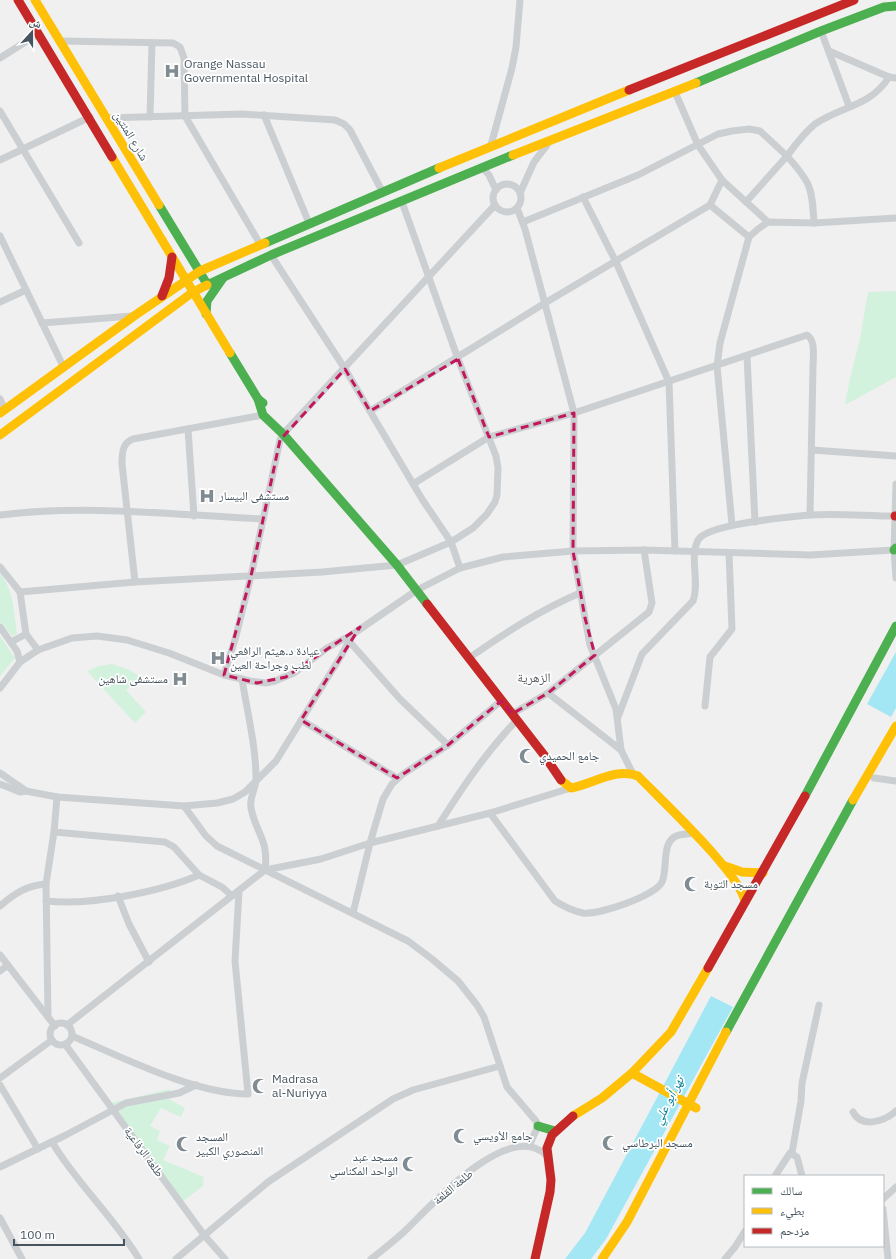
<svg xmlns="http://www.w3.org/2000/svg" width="896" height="1259" font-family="'IBM Plex Sans','Noto Naskh Arabic',sans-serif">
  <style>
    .green { fill: #d2f2dd }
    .water { fill: #a3e7f4 }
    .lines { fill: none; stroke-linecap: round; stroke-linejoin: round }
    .street { stroke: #cccfd1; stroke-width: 7 }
    .fast { stroke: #4caf50; stroke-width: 9 }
    .slow { stroke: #ffc107; stroke-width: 9 }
    .jam { stroke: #c62828; stroke-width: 9 }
    .marked { fill: none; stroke: #c2185b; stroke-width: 3; stroke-dasharray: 8 5; stroke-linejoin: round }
    .labels { text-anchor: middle; stroke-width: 3.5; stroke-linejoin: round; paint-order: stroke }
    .poi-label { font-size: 12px; fill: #45545f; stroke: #fff; text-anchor: start }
    .street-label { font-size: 12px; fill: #45545f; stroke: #fff }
    .neighbourhood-label { font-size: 13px; fill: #5b6065; stroke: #fff }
    .water-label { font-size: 13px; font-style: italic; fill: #037f96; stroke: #fff }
  </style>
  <rect width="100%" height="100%" fill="#f1f0f0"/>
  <g class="green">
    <polygon points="896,291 896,377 845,405 850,378 860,339 868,292"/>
    <path d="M0 573C14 590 14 613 17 634L12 636 0 621Z"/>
    <polygon points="0,636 15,658 0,676"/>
    <polygon points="112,664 130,670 140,677 126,690 146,712 135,723 87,671 99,666"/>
    <polygon points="170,1089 169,1099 185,1108 181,1117 161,1108 150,1126 160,1131 157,1140 170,1146 163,1160 204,1177 203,1186 183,1201 111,1103"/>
  </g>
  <g class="water">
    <polygon points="896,652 896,708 891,717 867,704"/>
    <polygon points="711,996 733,1007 606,1239 591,1259 565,1259 585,1233"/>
  </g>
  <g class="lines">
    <g class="street">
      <polyline points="821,31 849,106"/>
      <polyline points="60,41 173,43 180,47 184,58 185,116 260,244"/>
      <polyline points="829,51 889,77"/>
      <polyline points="0,58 38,34"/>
      <polyline points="675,92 698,145 722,180 768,222"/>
      <polyline points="0,111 79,243"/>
      <polyline points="264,115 309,223"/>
      <polyline points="150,117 152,43"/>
      <polyline points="106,118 242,114 335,120 344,124 350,130 382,191"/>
      <polyline points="491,145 512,68 516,47 520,0"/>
      <polyline points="0,160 90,117"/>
      <polyline points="482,167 489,175 496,190"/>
      <circle cx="507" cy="198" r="14"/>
      <polyline points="520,193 534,162 547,145"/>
      <polyline points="583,197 616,262 669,382 675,551"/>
      <polyline points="710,205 749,237"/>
      <polyline points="517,208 525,229 574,413 573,551 585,618 590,645 616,709 621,750 632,772"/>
      <polyline points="523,222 638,175 718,134 732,131 749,129 760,131 787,156 746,202"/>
      <path d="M814 223C812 187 811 183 787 156 795 145 804 133 815 124 843 105 870 107 889 77L896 78"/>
      <polyline points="0,236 64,368"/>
      <polyline points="271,255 345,369 422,499 451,542 460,568"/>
      <polyline points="0,302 26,290"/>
      <polyline points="42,323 132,316"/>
      <polyline points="747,356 755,522"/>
      <polyline points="0,399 5,409"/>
      <polyline points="370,411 545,303 710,205 722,180"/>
      <polyline points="188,429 194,516"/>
      <polyline points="812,450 896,456"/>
      <path d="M413 484 489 437 574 413 807 335C816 340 813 358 813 367L810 515"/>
      <polyline points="896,484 894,550 896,578"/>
      <path d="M0 515C87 504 176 515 263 519"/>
      <polyline points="732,525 717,366 720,343 749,237 758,229 768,222 814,223 896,218"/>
      <polyline points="0,567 20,592 26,634 38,650"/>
      <path d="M135 582 122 464C122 454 122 443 133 439L263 415"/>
      <polyline points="20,592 135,582 322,572 397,565 451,542 473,528 487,514 495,502 497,495 498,468 496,456 458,359 402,202"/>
      <polyline points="0,627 17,651 20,662"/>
      <polyline points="349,641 400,699 448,745"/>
      <polyline points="11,642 26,634"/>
      <path d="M469 658C505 633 540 610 580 593"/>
      <polyline points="224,675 236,636 251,576 280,440 283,434 495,205"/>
      <path d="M242 679C247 711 256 746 256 779 256 789 249 797 251 808 256 834 269 839 265 870"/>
      <polyline points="0,688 20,662 38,650 72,638 97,636 127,640 169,653 224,675 250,681 266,683 275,681 294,673 327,648 353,634 417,590 460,568 503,557 573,551 644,550 810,555 894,550"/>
      <polyline points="548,693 621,750"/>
      <polyline points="705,706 710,657 732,629 729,553"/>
      <polyline points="512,714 548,693 649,612 652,603 644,550"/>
      <path d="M618 717 642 654 693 601C700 582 689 558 698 540 707 524 789 517 810 515 838 513 867 516 895 516"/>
      <polyline points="301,720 397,778"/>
      <polyline points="0,773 26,791"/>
      <polyline points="874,778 896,781"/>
      <polyline points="0,784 20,792 26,791 57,797 184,806 217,803 233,799 245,792 276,761 341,656 353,634"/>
      <polyline points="184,806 206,836 217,846 408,941 432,959 458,981 477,1005 484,1017 507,1087 536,1121 538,1126 529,1146"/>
      <path d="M490 813 555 901C563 906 573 911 583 913 599 915 655 896 662 882 668 869 661 843 676 836 681 834 689 834 695 833"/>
      <path d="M438 826C462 788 486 752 517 720"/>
      <polyline points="54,832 165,842 174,847 199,875"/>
      <polyline points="118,896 129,924 149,962"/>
      <path d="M46 901C89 906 160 892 199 875L222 887 232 896"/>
      <path d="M0 906C14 894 27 885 46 884"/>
      <polyline points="353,913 370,843 383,799 392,784 403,774 448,745 501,701"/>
      <polyline points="0,955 55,1026"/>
      <polyline points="0,971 8,965"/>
      <polyline points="48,1017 46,884 54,832 57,797"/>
      <circle cx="61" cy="1034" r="11"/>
      <polyline points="67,1025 265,870 321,859 370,843 490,813 571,788"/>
      <path d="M72 1036C122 1057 194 1094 248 1094L235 961 239 891"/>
      <polyline points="65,1044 204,1235 225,1259"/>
      <polyline points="0,1078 52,1040"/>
      <polyline points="0,1085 38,1149"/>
      <path d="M853 1112C862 1129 885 1121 896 1111"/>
      <path d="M52 1142C77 1184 114 1217 139 1259"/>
      <polyline points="792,1153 801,1101 802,1083 819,1005"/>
      <polyline points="0,1167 66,1135 126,1103 179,1093 196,1085"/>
      <polyline points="775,1176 790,1153 797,1157 802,1176"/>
      <polyline points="883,1199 896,1187"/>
      <polyline points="883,1209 888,1259"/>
      <polyline points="0,1218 22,1259"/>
      <polyline points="176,1259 268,1182 393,1099 413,1090 500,1066"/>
      <path d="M371 1259C384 1249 397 1239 409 1227 433 1203 511 1118 547 1156"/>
      <polyline points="725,1259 735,1247 745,1231"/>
    </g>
    <g class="fast">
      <polyline points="696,83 821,31 884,7 896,6"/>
      <polyline points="159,205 207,284"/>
      <polyline points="265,243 439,168"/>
      <polyline points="207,285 271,255 513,155"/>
      <polyline points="206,314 207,301 223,278"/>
      <polyline points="230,353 258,399 263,403"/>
      <polyline points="258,399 263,415 283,434 397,565 427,604"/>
      <polyline points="894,550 896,548"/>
      <polyline points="805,796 896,626"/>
      <polyline points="726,1032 853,800"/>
      <polyline points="538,1126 555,1131"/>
    </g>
    <g class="slow">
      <polyline points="35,0 159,205"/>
      <polyline points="513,155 696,83"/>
      <polyline points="112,157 230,353"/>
      <polyline points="439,168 629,90"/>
      <polyline points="0,413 134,316 200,271 265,243"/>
      <polyline points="0,435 193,292 207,285"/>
      <path d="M561 780 571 788C593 784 616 767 638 776 661 800 741 874 745 902"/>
      <polyline points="853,800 896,726"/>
      <polyline points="725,866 742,872 763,873"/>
      <polyline points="632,1073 696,1108"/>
      <polyline points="573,1116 602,1098 632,1073 671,1032 708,968"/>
      <polyline points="602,1259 627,1222 726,1032"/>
    </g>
    <g class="jam">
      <polyline points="18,0 112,157"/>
      <polyline points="629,90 854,0"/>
      <polyline points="162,296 169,278 172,257"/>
      <polyline points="895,516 896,516"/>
      <polyline points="427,604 544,755 561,780"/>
      <polyline points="708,968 805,796"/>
      <polyline points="535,1259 550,1192 551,1180 547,1148 552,1135 573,1116"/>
    </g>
  </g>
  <path class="marked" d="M458 359 489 437 574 413 573 551 585 618 595 655 548 693 512 714 501 701 448 745 397 778 301 720 360 627 286 677 257 683 224 675 251 576 280 440 345 369 370 411Z"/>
  <defs>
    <symbol id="hospital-bare" viewBox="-9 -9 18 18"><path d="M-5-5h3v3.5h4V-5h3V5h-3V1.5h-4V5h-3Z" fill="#818b92" stroke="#fff" stroke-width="2.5" paint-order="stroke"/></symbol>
    <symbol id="mosque-bare" viewBox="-9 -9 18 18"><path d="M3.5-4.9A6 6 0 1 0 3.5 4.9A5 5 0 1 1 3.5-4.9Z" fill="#818b92" stroke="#fff" stroke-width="2.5" paint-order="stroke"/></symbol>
  </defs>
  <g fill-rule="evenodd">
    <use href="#hospital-bare" x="161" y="60" width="22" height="22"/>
    <use href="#hospital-bare" x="196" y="485" width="22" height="22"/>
    <use href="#hospital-bare" x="207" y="647" width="22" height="22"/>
    <use href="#hospital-bare" x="169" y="668" width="22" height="22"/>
    <use href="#mosque-bare" x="516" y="745" width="22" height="22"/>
    <use href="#mosque-bare" x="681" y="873" width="22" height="22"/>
    <use href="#mosque-bare" x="249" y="1075" width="22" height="22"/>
    <use href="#mosque-bare" x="450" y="1125" width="22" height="22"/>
    <use href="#mosque-bare" x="599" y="1132" width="22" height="22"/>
    <use href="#mosque-bare" x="173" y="1133" width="22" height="22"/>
    <use href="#mosque-bare" x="399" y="1153" width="22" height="22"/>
  </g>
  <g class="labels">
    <g class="poi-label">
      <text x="184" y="68">Orange Nassau<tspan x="184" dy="14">Governmental Hospital</tspan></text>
      <text x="219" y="500">مستشفی البيسار</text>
      <text x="230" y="655">عيادة د.هيثم الرافعي<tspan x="230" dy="14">لطب وجراحة العين</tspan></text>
      <text x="168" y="683" text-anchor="end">مستشفى شاهين</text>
      <text x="539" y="760">جامع الحميدي</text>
      <text x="704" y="888">مسجد التوبة</text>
      <text x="272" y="1083">Madrasa<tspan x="272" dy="14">al-Nuriyya</tspan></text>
      <text x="473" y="1140">جامع الأويسي</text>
      <text x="196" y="1141">المسجد<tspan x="196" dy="14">المنصوري الكبير</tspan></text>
      <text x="622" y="1147">مسجد البرطاسي</text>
      <text x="398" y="1161" text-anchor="end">مسجد عبد<tspan x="398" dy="14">الواحد المكناسي</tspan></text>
    </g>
    <g class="street-label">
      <text transform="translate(131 136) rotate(59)" y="4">شارع المئتين</text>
      <text transform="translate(144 1152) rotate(54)" y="4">طلعة الرفاعية</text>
      <text transform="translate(453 1187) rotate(-40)" y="4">طلعة القلعة</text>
    </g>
    <g class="neighbourhood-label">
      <text x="534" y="682">الزهرية</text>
    </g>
    <g class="water-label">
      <text transform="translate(668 1100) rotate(-63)" y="5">نهر أبو علي</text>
    </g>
  </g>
  <rect x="744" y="1175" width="140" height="72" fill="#ffffff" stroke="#b5bbbf"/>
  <rect x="752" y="1188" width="20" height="6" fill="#4caf50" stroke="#b5bbbf"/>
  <text x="780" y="1195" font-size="12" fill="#45545f">سالك</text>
  <rect x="752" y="1208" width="20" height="6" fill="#ffc107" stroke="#b5bbbf"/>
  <text x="780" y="1215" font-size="12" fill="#45545f">بطيء</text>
  <rect x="752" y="1228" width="20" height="6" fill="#c62828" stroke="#b5bbbf"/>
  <text x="780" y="1235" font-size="12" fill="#45545f">مزدحم</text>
  <g transform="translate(32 32) rotate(21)" stroke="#ffffff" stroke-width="3" paint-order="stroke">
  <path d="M0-3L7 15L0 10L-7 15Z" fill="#45545f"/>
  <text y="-6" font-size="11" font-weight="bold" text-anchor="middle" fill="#45545f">ش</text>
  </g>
  <path d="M14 1239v6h110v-6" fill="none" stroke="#45545f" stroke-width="2"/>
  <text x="20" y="1239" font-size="12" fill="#45545f" stroke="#ffffff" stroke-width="3" paint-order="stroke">100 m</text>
</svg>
